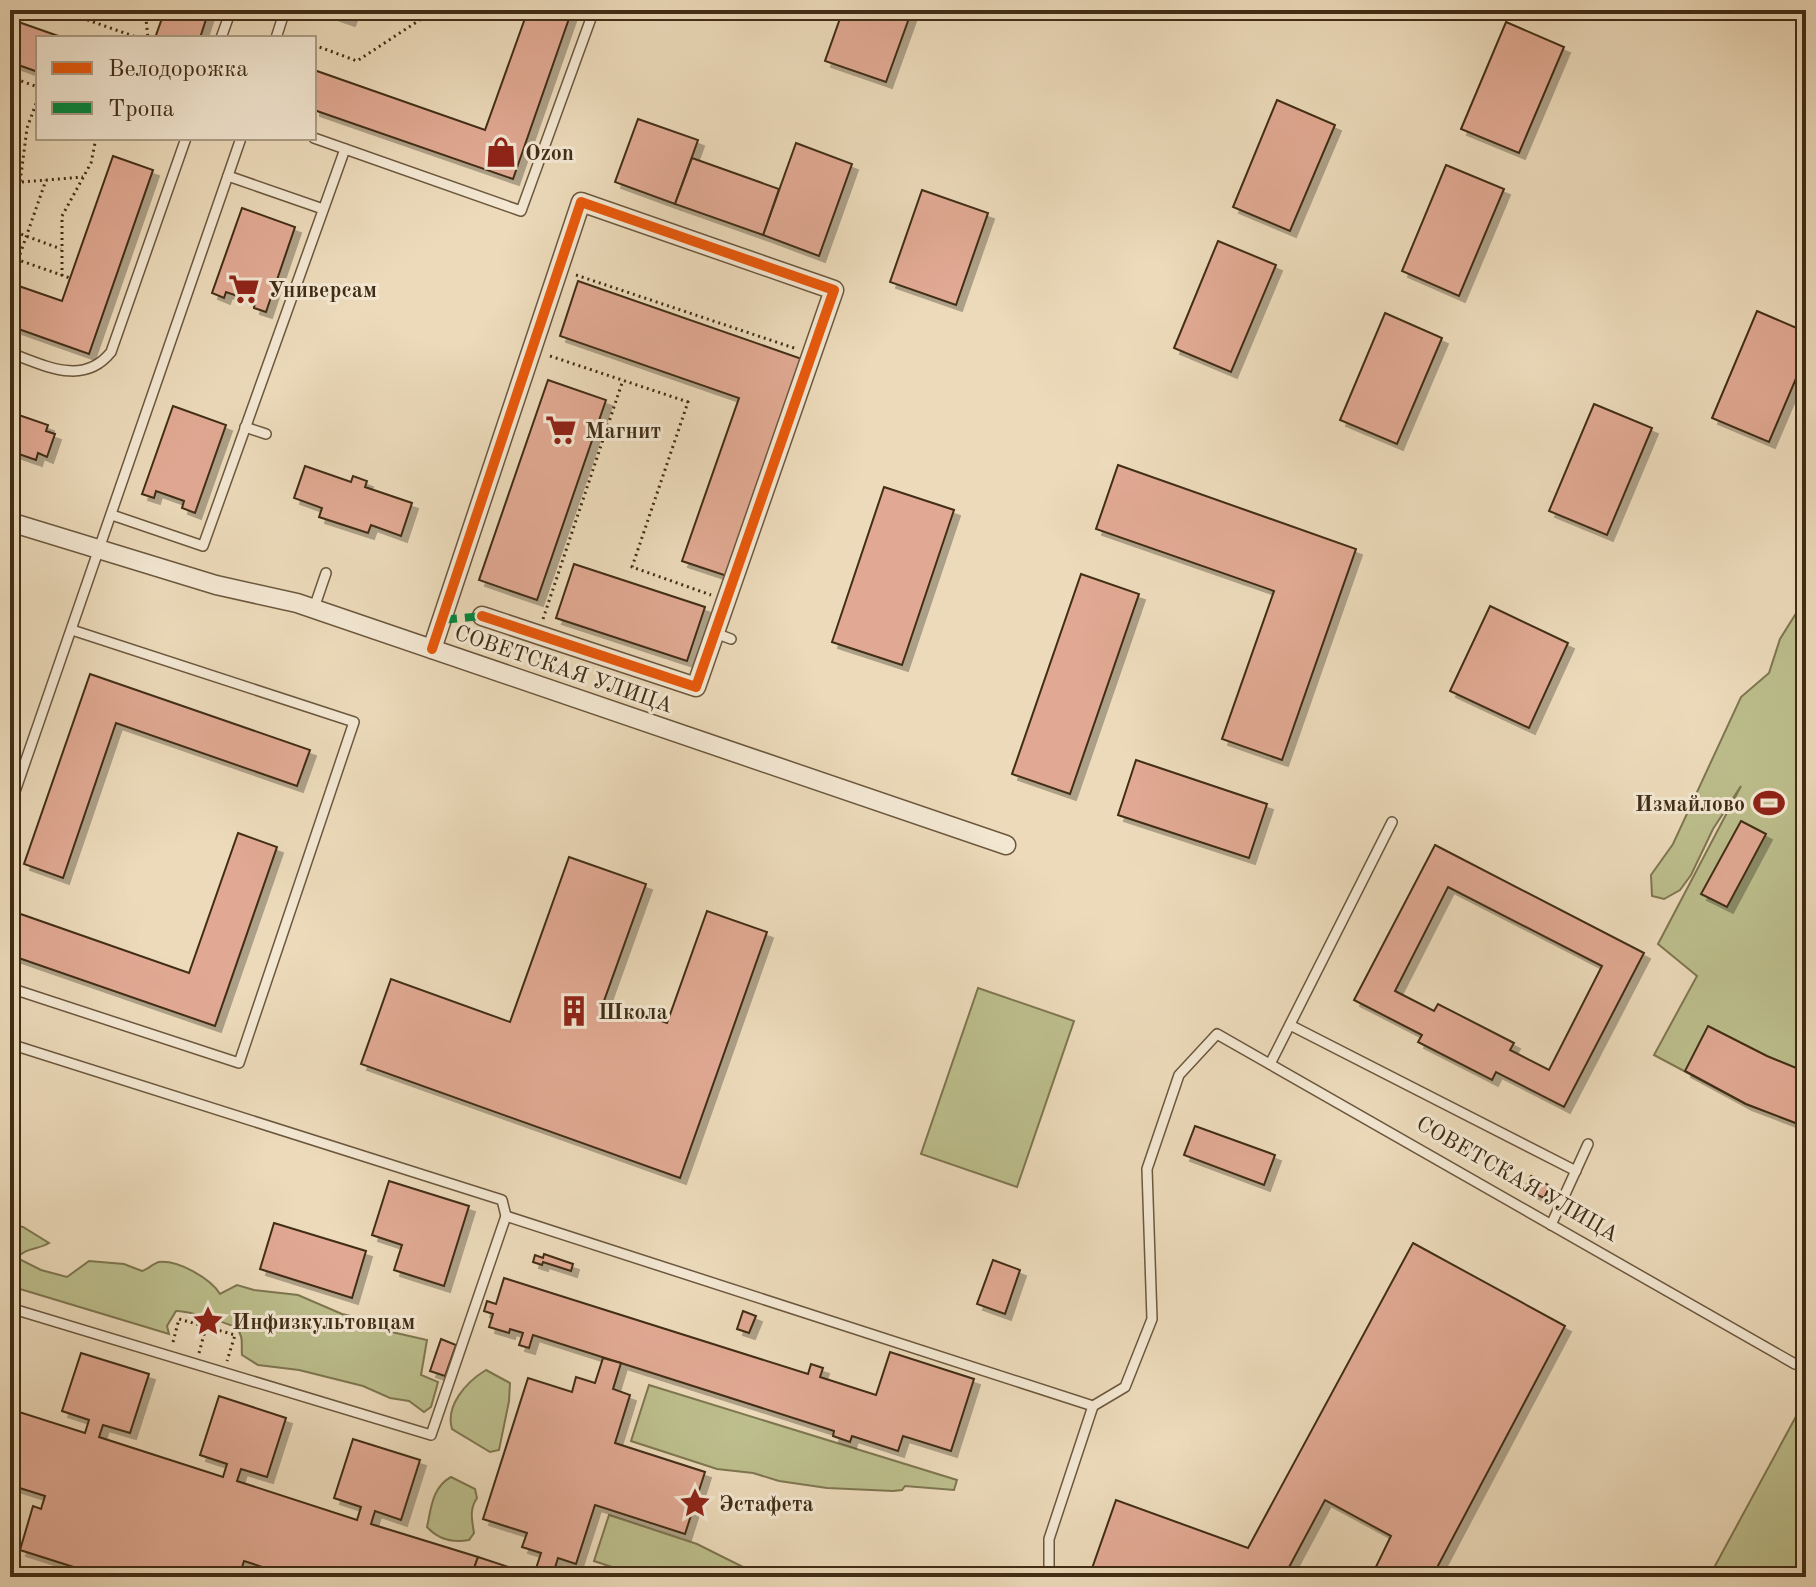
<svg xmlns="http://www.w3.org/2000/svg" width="1816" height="1587" font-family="'Old Standard TT',serif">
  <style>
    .green { fill: #bcbe8c; stroke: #7e7650; stroke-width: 2 }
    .building { fill: #e1a993; stroke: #412d15; stroke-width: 2; fill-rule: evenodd; filter: url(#shadow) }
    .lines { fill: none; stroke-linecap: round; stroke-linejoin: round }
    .lane-casing { stroke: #6c583e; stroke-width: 12 }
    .street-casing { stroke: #6c583e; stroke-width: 21 }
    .path { stroke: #412d15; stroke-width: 3; stroke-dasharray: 2 4; stroke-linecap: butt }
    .lane { stroke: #f3e7d2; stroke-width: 9 }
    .street { stroke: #f3e7d2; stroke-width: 18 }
    .quiet { stroke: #00873e; stroke-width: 8; stroke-dasharray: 16 8; stroke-linecap: butt }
    .cycleway-casing { stroke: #f3e7d2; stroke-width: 15 }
    .cycleway { stroke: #e8590c; stroke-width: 10 }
    .labels { text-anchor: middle; stroke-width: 6; stroke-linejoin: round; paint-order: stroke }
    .poi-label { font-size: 22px; font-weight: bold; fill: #412d15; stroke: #f3e7d2; text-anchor: start }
    .street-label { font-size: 22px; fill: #412d15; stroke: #f3e7d2 }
  </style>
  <defs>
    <filter id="shadow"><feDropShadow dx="6" dy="6" stdDeviation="0" flood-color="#0004"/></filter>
  </defs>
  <rect width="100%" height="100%" fill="#ecdaba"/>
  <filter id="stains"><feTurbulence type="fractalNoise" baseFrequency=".0025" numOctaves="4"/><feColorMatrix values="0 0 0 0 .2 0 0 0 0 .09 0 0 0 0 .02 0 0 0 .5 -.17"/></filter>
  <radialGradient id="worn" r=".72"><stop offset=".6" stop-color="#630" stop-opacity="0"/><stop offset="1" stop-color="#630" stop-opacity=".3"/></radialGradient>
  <g class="green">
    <polygon points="1806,586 1804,663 1806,1127 1746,1104 1654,1055 1697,976 1658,944 1741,786 1713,829 1691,875 1680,890 1664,899 1652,896 1651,875 1673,844 1741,697 1769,673 1780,639 1800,607"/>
    <polygon points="978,988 1074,1021 1017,1187 921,1154"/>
    <path d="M10 1224 23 1227 49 1243C38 1250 26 1247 17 1258L41 1270 67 1277 89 1261 124 1264 142 1271C148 1269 154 1263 159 1262 179 1260 211 1279 220 1294L237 1285 254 1290 298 1295 342 1314 359 1318 374 1328 427 1340 421 1375 438 1382 431 1407 424 1412 409 1401 390 1398 363 1386 299 1370 258 1365 242 1355C241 1346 244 1336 237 1329 231 1323 184 1310 176 1311L167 1326 169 1334 10 1286Z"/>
    <path d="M486 1370 510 1383 509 1401 499 1450 490 1452 452 1429C445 1406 466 1382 486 1370Z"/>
    <polygon points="649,1385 957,1480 954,1490 905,1486 902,1490 893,1491 827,1488 779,1481 753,1473 717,1469 631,1441"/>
    <polygon points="1806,1398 1806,1577 1709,1577"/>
    <path d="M451 1477 475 1489 477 1498C469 1510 472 1520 474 1533L469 1540C453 1543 438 1539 427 1527 431 1509 432 1487 451 1477Z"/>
    <polygon points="609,1515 697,1544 763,1577 642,1577 594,1561"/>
  </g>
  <g class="building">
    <polygon points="165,10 209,10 200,38 155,38"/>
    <polygon points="320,10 353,10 349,20"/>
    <polygon points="528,10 572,10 513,179 314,110 314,70 485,130"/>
    <polygon points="843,10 912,10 886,82 825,61"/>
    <polygon points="10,19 64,38 38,38 38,72 10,62"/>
    <polygon points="1506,22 1564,47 1519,153 1461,129"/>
    <polygon points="1277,100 1335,125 1290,231 1233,207"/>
    <polygon points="638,119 698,140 675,204 615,182"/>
    <polygon points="796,143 852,164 819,256 763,235"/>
    <polygon points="113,156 153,170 89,354 10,326 10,283 62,301"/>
    <polygon points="692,158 779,189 763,235 675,204"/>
    <polygon points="1446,165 1504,189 1459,296 1402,271"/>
    <polygon points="922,190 988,213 956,305 890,282"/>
    <polygon points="242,208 295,227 266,312 254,308 255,302 226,292 224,298 212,293"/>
    <polygon points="1218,241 1276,265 1231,372 1174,348"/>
    <polygon points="578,281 802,359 727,576 682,561 739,398 560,336"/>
    <polygon points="1757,311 1806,332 1806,355 1769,442 1712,418"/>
    <polygon points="1385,313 1442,338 1397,444 1340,420"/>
    <polygon points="548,380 606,400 537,600 479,580"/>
    <polygon points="1594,404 1652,428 1607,535 1549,511"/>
    <polygon points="173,406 226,425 195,513 182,508 184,501 156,491 154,498 142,494"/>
    <polygon points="10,412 48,425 46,431 55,434 47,457 38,453 36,460 10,451"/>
    <polygon points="1118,465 1356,549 1282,760 1222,739 1274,591 1096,529"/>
    <polygon points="305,466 351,482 353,476 367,481 365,487 412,503 401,536 371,525 368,533 319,517 322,508 294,498"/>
    <polygon points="884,487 954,510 902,665 832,642"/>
    <polygon points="574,564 705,607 687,661 556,618"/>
    <polygon points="1081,574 1139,594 1070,794 1012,774"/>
    <polygon points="1490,606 1568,643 1529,728 1450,691"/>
    <polygon points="90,674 310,750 297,786 116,723 63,878 24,864"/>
    <polygon points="1136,760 1267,804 1249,858 1118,815"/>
    <polygon points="1741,821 1766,834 1727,907 1701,894"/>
    <polygon points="238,833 277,847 215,1026 10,955 12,911 189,973"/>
    <path d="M1435 845 1644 953 1564 1107 1496 1072 1492 1080 1418 1042 1422 1035 1354 1000ZM1448 887 1602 966 1549 1070 1510 1050 1514 1043 1438 1004 1434 1011 1395 991Z"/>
    <polygon points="569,857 646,884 604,1001 667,1023 707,911 767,932 680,1178 361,1064 391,979 510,1022"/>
    <polygon points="1708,1026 1767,1056 1806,1072 1806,1127 1746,1104 1685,1071"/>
    <polygon points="1195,1126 1275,1155 1264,1185 1184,1155"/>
    <polygon points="1531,1176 1550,1186 1544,1198 1524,1189"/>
    <polygon points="389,1181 469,1206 444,1286 394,1270 402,1245 372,1235"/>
    <polygon points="274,1223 366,1251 352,1298 260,1269"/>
    <polygon points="1413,1243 1565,1326 1432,1577 1371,1577 1391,1536 1325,1500 1287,1571 1304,1577 1089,1577 1116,1500 1248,1548"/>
    <polygon points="544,1254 573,1264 571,1271 543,1262 542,1265 533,1262 535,1255 543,1258"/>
    <polygon points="993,1260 1020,1270 1005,1314 977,1304"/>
    <polygon points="504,1278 808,1374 811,1364 823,1368 820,1377 876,1395 890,1352 974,1379 951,1451 903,1436 898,1451 852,1436 850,1442 833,1436 834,1431 533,1335 529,1348 519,1345 523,1333 510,1329 509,1333 489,1327 493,1314 484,1311 487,1301 496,1304"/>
    <polygon points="743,1311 756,1316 749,1333 737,1329"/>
    <polygon points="441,1339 456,1345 445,1376 430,1371"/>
    <polygon points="81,1353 149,1374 130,1433 103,1425 99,1437 223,1477 227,1464 200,1455 219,1396 286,1418 267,1477 241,1469 237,1481 357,1520 361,1507 334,1498 353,1439 420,1460 401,1520 375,1511 371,1524 478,1557 471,1577 293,1577 244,1561 240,1574 248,1577 105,1577 20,1550 33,1506 41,1509 45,1496 10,1485 10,1409 85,1433 89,1420 62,1411"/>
    <polygon points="603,1358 621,1363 613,1389 630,1395 615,1443 705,1472 685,1534 595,1505 576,1564 558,1558 552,1577 538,1577 534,1575 541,1553 522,1547 527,1533 483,1519 528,1378 572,1392 576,1377 595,1383"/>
    <polygon points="478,1557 539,1577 471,1577"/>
  </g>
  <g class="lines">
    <defs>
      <g id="lane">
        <polyline points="221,38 231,10"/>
        <polyline points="276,38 285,10"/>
        <polyline points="314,138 521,211 594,10"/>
        <polyline points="228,176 323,209"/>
        <path d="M10 353C44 365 83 387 111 352L186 138"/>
        <polyline points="245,427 266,434"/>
        <polyline points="112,515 203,546 345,149"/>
        <polyline points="314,608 326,573"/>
        <polyline points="715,633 731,639"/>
        <polyline points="10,806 241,138"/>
        <polyline points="10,988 239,1063 354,722 72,630"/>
        <polyline points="1290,1025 1576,1171"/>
        <polyline points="10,1044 502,1200 506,1216"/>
        <polyline points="1270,1064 1392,822"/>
        <polyline points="1551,1225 1588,1144"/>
        <polyline points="10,1308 431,1435 506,1216 1093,1406 1049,1539 1049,1577"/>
        <polyline points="1093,1406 1125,1387 1152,1319 1147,1169 1179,1075 1217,1034 1795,1364"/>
      </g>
      <g id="street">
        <polyline points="10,522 216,585 297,603 1006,845"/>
        <polyline points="432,649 581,202 834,290 696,687 482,616"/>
      </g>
    </defs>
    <use href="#lane" class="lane-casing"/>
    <use href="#street" class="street-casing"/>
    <g class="path">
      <polyline points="59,10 139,38"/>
      <polyline points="145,10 148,38"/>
      <polyline points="314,45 357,61 435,10"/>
      <polyline points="10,77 38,87"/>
      <polyline points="10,183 83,177"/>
      <polyline points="10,203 20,183 27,128 38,98"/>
      <polyline points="10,230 61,249"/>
      <polyline points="10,257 70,278"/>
      <polyline points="18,260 46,180"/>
      <polyline points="576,275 797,349"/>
      <polyline points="62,276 62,216 91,163 96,138"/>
      <polyline points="550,356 688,402 632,567 711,595"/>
      <polyline points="543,619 623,380"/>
      <polyline points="173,1342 179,1319 235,1335 227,1361"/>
      <polyline points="199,1353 206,1327"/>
    </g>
    <use href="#lane" class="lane"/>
    <use href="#street" class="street"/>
    <polyline class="quiet" points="441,620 482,616"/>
    <defs>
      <polyline id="cycleway" points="432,649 581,202 834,290 696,687 482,616"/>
    </defs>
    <use href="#cycleway" class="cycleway-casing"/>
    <use href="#cycleway" class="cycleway"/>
  </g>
  <defs>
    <symbol id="shop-bare" viewBox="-9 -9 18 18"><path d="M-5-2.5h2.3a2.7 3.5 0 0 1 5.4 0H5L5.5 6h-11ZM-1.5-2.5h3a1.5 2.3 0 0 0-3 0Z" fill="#8f2418" stroke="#f3e7d2" stroke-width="2.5" paint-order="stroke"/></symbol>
    <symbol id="supermarket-bare" viewBox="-9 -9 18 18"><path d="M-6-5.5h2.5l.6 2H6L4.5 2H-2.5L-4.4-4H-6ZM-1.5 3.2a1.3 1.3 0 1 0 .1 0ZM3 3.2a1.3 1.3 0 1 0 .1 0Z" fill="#8f2418" stroke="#f3e7d2" stroke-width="2.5" paint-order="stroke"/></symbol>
    <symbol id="stadium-bare" viewBox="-9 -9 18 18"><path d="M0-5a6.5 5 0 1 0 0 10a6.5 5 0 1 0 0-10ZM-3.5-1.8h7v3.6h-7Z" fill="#8f2418" stroke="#f3e7d2" stroke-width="2.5" paint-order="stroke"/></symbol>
    <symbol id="building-bare" viewBox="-9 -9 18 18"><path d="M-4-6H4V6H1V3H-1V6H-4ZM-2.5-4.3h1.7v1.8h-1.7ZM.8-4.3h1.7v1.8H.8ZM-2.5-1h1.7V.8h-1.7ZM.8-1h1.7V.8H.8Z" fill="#8f2418" stroke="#f3e7d2" stroke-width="2.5" paint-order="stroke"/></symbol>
    <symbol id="sight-bare" viewBox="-9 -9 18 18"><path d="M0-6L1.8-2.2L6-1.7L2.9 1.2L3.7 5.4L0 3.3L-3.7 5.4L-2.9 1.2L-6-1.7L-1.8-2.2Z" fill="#8f2418" stroke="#f3e7d2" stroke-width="2.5" paint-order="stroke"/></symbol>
  </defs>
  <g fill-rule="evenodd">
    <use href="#shop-bare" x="479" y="130" width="44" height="44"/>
    <use href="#supermarket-bare" x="222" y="267" width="44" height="44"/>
    <use href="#supermarket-bare" x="539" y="408" width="44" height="44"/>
    <use href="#stadium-bare" x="1747" y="781" width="44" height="44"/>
    <use href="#building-bare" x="552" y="989" width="44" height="44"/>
    <use href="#sight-bare" x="186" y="1299" width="44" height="44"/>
    <use href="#sight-bare" x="673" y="1481" width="44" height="44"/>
  </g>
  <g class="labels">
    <g class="poi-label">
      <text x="525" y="160">Ozon</text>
      <text x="268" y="297">Универсам</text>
      <text x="585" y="438">Магнит</text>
      <text x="1745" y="811" text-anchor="end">Измайлово</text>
      <text x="598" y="1019">Школа</text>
      <text x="232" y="1329">Инфизкультовцам</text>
      <text x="719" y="1511">Эстафета</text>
    </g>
    <g class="street-label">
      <text transform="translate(564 668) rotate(19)" y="8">СОВЕТСКАЯ УЛИЦА</text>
      <text transform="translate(1518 1178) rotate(30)" y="8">СОВЕТСКАЯ УЛИЦА</text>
    </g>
  </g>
  <rect width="1816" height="1587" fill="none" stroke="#ecdaba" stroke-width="40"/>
  <rect x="12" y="12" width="1792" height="1563" fill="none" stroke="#412d15" stroke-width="4"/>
  <rect x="20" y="20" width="1776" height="1547" fill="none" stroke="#412d15" stroke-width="2"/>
  <rect x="36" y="36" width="280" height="104" fill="#f3e7d2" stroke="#ac9d86" stroke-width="2"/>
  <rect x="52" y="62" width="40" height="12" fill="#e8590c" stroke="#ac9d86" stroke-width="2"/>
  <text x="108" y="76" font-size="24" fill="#412d15">Велодорожка</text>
  <rect x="52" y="102" width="40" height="12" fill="#00873e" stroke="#ac9d86" stroke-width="2"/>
  <text x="108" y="116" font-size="24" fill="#412d15">Тропа</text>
  <rect width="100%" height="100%" filter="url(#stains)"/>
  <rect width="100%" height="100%" fill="url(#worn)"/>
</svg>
